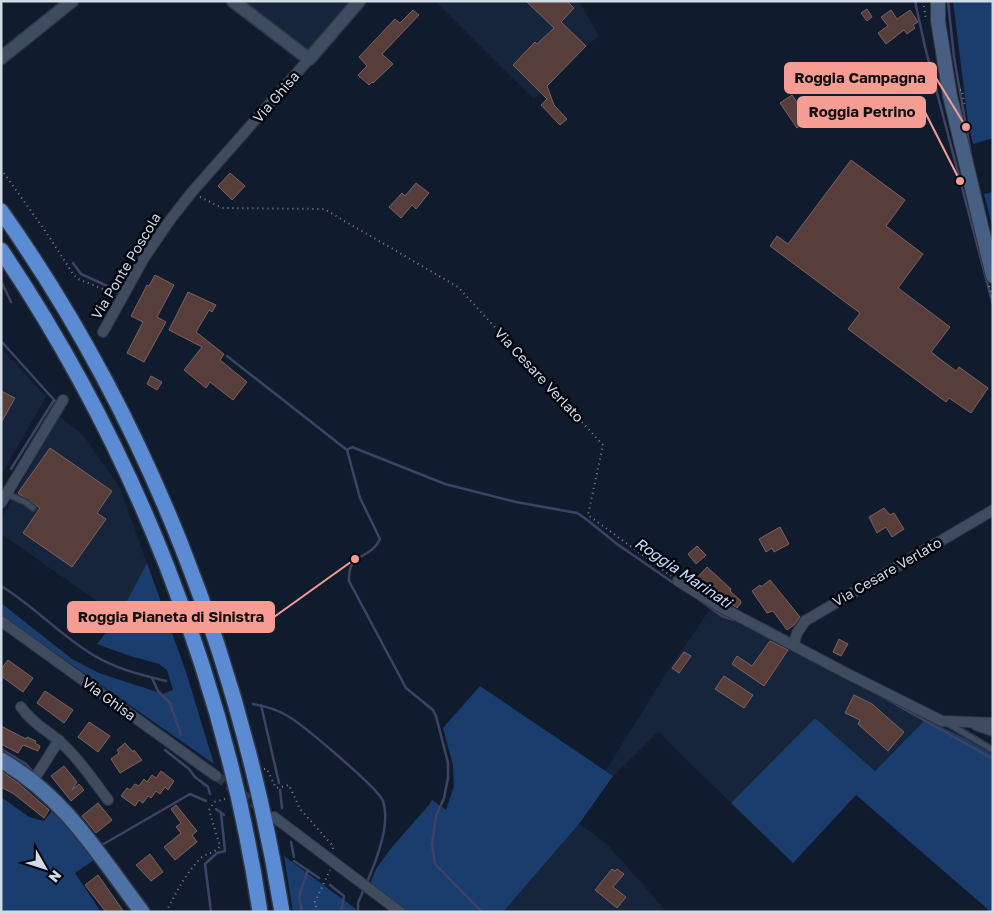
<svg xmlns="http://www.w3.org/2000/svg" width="994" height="913" font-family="'Golos Text',sans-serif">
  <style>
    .built { fill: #16253b }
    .green { fill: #1a3d6e }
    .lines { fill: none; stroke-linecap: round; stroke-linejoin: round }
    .stream { stroke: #3f4264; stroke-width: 2.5 }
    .building { fill: #583e3b; stroke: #7d615e }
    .minor-tunnel { stroke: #2d3949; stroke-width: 10; stroke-dasharray: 10 5; stroke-linecap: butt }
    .service-casing { stroke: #2f3542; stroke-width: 8 }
    .minor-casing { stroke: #2f3542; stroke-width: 12 }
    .tertiary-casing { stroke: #2f3542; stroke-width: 15 }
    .secondary-casing { stroke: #2f3542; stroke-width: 16 }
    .primary-casing { stroke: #2f3542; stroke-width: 18 }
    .motorway-casing { stroke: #2f3542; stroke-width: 18 }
    .path { stroke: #798391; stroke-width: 2; stroke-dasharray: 1 4; stroke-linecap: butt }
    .service { stroke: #3f4c60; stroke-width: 5 }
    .minor { stroke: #3f4c60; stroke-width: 10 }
    .tertiary { stroke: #3f4c60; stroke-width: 12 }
    .secondary { stroke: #475f82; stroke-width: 14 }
    .primary { stroke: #4f72a5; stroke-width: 15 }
    .motorway { stroke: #5a8bd3; stroke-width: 15 }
    .labels { text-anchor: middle; stroke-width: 5; stroke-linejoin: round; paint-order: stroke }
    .street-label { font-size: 14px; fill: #d3dbe7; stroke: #03060d }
    .water-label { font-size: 15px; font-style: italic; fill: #c6ddfe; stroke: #03060d }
    .leader { fill: none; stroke: #f59c93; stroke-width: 2 }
    .callout-dot { fill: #f59c93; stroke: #03060d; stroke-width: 2 }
    .callout { fill: #f59c93; stroke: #f59c93; stroke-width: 2 }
    .callout-label { font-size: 15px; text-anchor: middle; font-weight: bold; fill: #111 }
  </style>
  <rect width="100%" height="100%" fill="#101c2d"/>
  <g class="built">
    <polygon points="244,1 353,1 309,50"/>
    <polygon points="435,1 579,1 599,36 586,46 534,99"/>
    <polygon points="1,348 46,397 1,475"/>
    <polygon points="59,416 83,435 120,488 147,563 119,616 1,534 1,519"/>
    <polygon points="712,606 772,638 789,649 794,650 837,675 926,719 875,771 815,718 731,803 658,732 613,776 606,770 662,680"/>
    <polygon points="579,824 606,843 667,912 503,912"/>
  </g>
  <g class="green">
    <polygon points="953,1 993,1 993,138 973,144 968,122"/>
    <polygon points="993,192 993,229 984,194"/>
    <polygon points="147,563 186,672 214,764 1,615 1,603 72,659 99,673 163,694 173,690 167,670 159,664 127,655 97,644 119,616"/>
    <polygon points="480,686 613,776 579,824 503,912 396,912 367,891 376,869 392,847 429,805 432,800 446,810 454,786 453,765 443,728"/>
    <polygon points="815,718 875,771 926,719 970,741 993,755 993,912 991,912 856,795 793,863 731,803"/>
    <polygon points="1,797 29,817 44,821 55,807 94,860 75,873 101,912 1,912"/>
    <polygon points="284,856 356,909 356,912 293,912"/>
  </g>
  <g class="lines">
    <g class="stream">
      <polyline points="915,1 925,47 993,305"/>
      <polyline points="948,1 954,57 971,155"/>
      <polyline points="73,263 81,274 114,289"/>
      <polyline points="1,281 11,302"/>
      <polyline points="1,341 56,402"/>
      <path d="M227 356 347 450 360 498 380 539C369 562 348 550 349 581L406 688 433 710 436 716 448 763V778L444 798 436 816 432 844 435 864 482 912"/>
      <polyline points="347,450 352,447 445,484 516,502 577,513 586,519 617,544 675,584"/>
      <polyline points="11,469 54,400"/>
      <path d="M1 586C31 604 55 630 84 649 109 667 137 674 166 681"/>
      <polyline points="698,599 722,616 734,620"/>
      <polyline points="152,678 158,691 170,703 181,735"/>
      <polyline points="874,692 993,759"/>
      <path d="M253 704C264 706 276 709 286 715 300 722 378 788 383 801 391 824 376 861 367 882"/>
      <polyline points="261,705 279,783"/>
      <polyline points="1,749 26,764 34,773"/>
      <polyline points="165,750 189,769 195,777 208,787 210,794"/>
      <polyline points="280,790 282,808"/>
      <polyline points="216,809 224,815"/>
      <polyline points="98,840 102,845 190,794 206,801"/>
      <polyline points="291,842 294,857"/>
      <polyline points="294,861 319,878"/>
      <polyline points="330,885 344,896 341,912"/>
      <polyline points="211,912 205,864 217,853 225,851 221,813"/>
      <polyline points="302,912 299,896 308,870"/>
      <polyline points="358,912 358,903 364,889"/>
    </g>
  </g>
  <g class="building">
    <polygon points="526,1 567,1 574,8 561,22 586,46 547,86 554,105 567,119 560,125 541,105 547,99 513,65 535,42 537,44 554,28"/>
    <polygon points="867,9 872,17 867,21 861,13"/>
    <polygon points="413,10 419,15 382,54 393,64 373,83 372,82 369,85 358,75 367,66 359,57 395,19 400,23"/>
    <polygon points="891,10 897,19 910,10 918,22 913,25 915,28 907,34 904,30 886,44 878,33 888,26 881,17"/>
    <polygon points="792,95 809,120 797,128 780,103"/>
    <polygon points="851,160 905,200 886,226 923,254 898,288 950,327 931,352 956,371 959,367 988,388 971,413 949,398 946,402 848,329 860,313 770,246 777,236 788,244"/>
    <polygon points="230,173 245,186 232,200 218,186"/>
    <polygon points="416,183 429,193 416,209 412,205 401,218 389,207 402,193 405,196"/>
    <polygon points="155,275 174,285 157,317 166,322 144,362 127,353 143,322 131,316 144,291 147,285 149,286"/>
    <polygon points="188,292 216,305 212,312 209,310 196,332 224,354 220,360 247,382 233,400 210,382 206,388 184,370 202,347 169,330"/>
    <polygon points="151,376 162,382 157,390 147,384"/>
    <polygon points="1,391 15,398 1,423"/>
    <polygon points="50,448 112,491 97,513 106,519 72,567 23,533 40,508 18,493"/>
    <polygon points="884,508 890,515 894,513 904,529 892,537 886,527 877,533 869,517"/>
    <polygon points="780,527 789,544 774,552 772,548 766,552 759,539"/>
    <polygon points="697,546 706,555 696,564 688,554"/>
    <polygon points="707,567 731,589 730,591 740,600 741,603 737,608 724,598 722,600 715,594 714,595 705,590 695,580"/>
    <polygon points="770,580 800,617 794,625 787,630 773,611 767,613 752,591 760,585 761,587"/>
    <polygon points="839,639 848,644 841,656 833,652"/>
    <polygon points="770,641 788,650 764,686 732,664 737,656 752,666"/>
    <polygon points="684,652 691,656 679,673 672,668"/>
    <polygon points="8,660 33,678 23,692 1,676 1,669"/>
    <polygon points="724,676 753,695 744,708 715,689"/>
    <polygon points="45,691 73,710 64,723 37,703"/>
    <polygon points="854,695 872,704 904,732 888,751 858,724 860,720 845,713"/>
    <polygon points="89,722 110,736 98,752 78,737"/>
    <polygon points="1,726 26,739 27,737 36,741 35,743 40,746 38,751 23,745 18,753 1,744"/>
    <polygon points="125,743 133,752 134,750 142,760 120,773 111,759 119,753 117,750"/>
    <polygon points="64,766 77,782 72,790 79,784 84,790 71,801 51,776"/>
    <polygon points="1,771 18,783 49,810 44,818 14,794 1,787"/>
    <polygon points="161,771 174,781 168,790 165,787 160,794 156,791 151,798 148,796 143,803 139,800 135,806 121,796 127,788 130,790 135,784 139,786 144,779 147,782 152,775 156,778"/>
    <polygon points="98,803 112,820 96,833 82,816"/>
    <polygon points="176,805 197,831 192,835 197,842 175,860 164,847 181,833 176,827 181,823 171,809"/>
    <polygon points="150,854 163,872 151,881 136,865"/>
    <polygon points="612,869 615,871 617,869 624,874 613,887 626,897 617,908 595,890"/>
    <polygon points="98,875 124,912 106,912 85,885"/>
  </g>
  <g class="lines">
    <polyline class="minor-tunnel" points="216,776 263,809"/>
    <defs>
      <g id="service">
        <polyline points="7,494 25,502 33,508"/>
        <polyline points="947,723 993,750"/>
      </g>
      <g id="minor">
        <polyline points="103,332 144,258 170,220 192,192 309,59"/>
        <polyline points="1,503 63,400"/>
        <polyline points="678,581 715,604 844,672 942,721 993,723"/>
        <polyline points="1,621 216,776"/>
        <polyline points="794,644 797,633 805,621 993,510"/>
        <path d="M21 707C31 722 45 729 58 740 76 755 94 781 108 800"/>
        <polyline points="976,725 993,731"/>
        <polyline points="33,781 59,740"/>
        <polyline points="274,817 400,912"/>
      </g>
      <g id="tertiary">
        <polyline points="233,1 309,59 359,1"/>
        <polyline points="1,58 72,1"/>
      </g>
      <polyline id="secondary" points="938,1 938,21 950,96 993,276"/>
      <path id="primary" d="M1 760C66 798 98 854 142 912"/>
      <g id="motorway">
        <path d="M1 211C148 419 241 661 282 912"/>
        <path d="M1 250C133 446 225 677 260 912"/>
      </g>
    </defs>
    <use href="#service" class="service-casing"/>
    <use href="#minor" class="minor-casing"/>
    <use href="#tertiary" class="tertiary-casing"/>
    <use href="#secondary" class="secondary-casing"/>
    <use href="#primary" class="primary-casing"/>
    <use href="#motorway" class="motorway-casing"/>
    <g class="path">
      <polyline points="923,1 926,19"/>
      <polyline points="960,90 962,90 965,107"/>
      <polyline points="1,169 46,232 73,274 78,279 113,293"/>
      <polyline points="200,197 222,208 324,209 458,287 603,445 588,515 671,576"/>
      <polyline points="989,286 993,299"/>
      <polyline points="264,769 267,769 276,788 289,785 300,809 333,846 333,851"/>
      <path d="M166 912C176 893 185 874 201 858 206 853 216 853 220 846L209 810 214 802 225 799"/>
      <polyline points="317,912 315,902 330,870"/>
    </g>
    <use href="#service" class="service"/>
    <use href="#minor" class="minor"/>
    <use href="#tertiary" class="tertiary"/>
    <use href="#secondary" class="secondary"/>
    <use href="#primary" class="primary"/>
    <use href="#motorway" class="motorway"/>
  </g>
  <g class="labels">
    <g class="street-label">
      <text transform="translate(276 97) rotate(-49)" y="5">Via Ghisa</text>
      <text transform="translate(126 266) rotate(-59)" y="5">Via Ponte Poscola</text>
      <text transform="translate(539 375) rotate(47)" y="5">Via Cesare Verlato</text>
      <text transform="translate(887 572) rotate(-30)" y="5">Via Cesare Verlato</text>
      <text transform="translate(109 699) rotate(36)" y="5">Via Ghisa</text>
    </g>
    <g class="water-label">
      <text transform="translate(683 573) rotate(34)" y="5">Roggia Marinati</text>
    </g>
  </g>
  <path class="leader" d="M966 127L936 78M960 181L925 112M355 559L274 617"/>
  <g class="callout-dot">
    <circle cx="966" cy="127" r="5"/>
    <circle cx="960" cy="181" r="5"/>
    <circle cx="355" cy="559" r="5"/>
  </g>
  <g class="callout">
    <rect x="785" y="63" width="151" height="30" rx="5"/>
    <rect x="798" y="97" width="127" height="30" rx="5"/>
    <rect x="68" y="602" width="206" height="30" rx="5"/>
  </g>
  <g class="callout-label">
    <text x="860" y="83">Roggia Campagna</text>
    <text x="862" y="117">Roggia Petrino</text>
    <text x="171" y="622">Roggia Pianeta di Sinistra</text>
  </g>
  <rect width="994" height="913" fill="none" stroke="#d3dbe7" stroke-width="5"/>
  <g transform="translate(45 868) rotate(129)" stroke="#03060d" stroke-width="4" paint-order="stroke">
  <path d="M0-4L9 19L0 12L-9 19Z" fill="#d3dbe7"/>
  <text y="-8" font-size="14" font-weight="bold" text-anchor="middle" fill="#d3dbe7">N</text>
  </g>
</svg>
